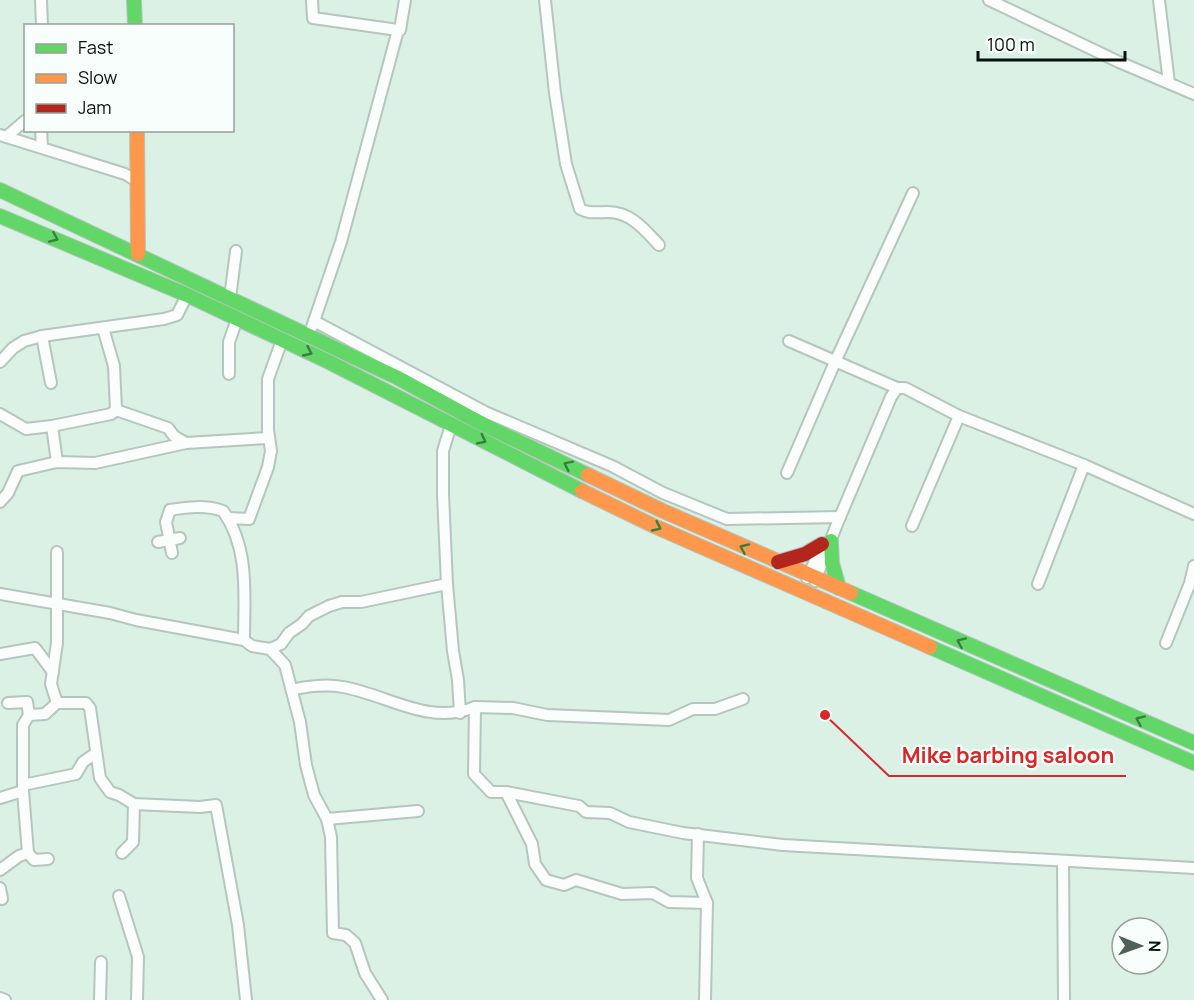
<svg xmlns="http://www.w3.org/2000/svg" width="1194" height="1000" font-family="Manrope,sans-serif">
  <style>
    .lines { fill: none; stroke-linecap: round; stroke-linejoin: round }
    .street-casing { stroke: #b4c6bd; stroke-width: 14 }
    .fast-casing { stroke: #b4c6bd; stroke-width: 16 }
    .slow-casing { stroke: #b4c6bd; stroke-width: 16 }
    .jam-casing { stroke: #b4c6bd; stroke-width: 16 }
    .street { stroke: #fafdfb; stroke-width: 10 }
    .fast { stroke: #63d668; stroke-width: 14 }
    .slow { stroke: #ff974d; stroke-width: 14 }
    .jam { stroke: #b3261e; stroke-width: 14 }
    .oneway { stroke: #397e3f }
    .leader { fill: none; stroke: #d62828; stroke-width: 2 }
    .callout-dot { fill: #d62828; stroke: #f7fefb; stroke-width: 2 }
    .callout-label { font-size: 22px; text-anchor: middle; font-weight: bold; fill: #d62828; stroke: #f7fefb; stroke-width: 4.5; stroke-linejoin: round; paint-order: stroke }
  </style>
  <rect width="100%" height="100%" fill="#dbf1e6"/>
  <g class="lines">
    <defs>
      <g id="street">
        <polyline points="41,0 42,26"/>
        <polyline points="312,0 313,18 398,30"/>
        <path d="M545 0 555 93 566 164 580 209C589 214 598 212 608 212 631 212 645 230 659 245"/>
        <polyline points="989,0 1119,62 1194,94"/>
        <polyline points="1159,0 1169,83"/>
        <polyline points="41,130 42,147"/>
        <polyline points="0,135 125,174 137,181"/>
        <polyline points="6,137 26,120"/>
        <polyline points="230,298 236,251"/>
        <polyline points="314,321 485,412 612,466 663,493 727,519 840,517"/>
        <polyline points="312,327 341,242 398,30 400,30 405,0"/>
        <polyline points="103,328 114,366 116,410"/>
        <polyline points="42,336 51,383"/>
        <polyline points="789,341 897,388 905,388 959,416 1084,465 1194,514"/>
        <polyline points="0,362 13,348 24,341 42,336 164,319 177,315 187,295"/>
        <polyline points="229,374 229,342 237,319"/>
        <polyline points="0,414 26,429 52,426 111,414 116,410 168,428 174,436 186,443 268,438"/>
        <polyline points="451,425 443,451 443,494 447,584 453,651 458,680 460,713"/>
        <polyline points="52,426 57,462"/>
        <polyline points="787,473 835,362 913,193"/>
        <polyline points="0,502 8,493 18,471 57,462 95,463 186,443"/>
        <polyline points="228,518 249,519 268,467 271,451 268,430 268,379 282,340"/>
        <polyline points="912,526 959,416"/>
        <polyline points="158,542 180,538"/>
        <path d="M172 553 166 522 170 510C188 507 206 505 223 511 250 549 244 596 244 640"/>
        <polyline points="807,578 822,546"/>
        <polyline points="815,581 837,524 891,397 897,388"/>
        <polyline points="1038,584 1084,465"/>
        <polyline points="0,594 110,613 136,620 244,640 252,646 270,649 285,665 300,722 306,765 314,795 327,819 331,837 333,933 346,935 355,943 365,973 382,1000"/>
        <polyline points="1166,643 1190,583 1194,566"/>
        <polyline points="270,649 281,644 289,633 302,624 309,616 329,606 342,602 361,602 447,584"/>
        <polyline points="0,654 35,648 53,672"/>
        <path d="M292 690C306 686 328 684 343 687 388 695 429 726 475 707L474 774 491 792H506L532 844 535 864 546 880 564 885 576 880 622 894 653 893 669 902 707 903"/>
        <polyline points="8,703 27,702 29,715"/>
        <polyline points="57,703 51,684 57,643 57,552"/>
        <polyline points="475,707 513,708 547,715 669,720 693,709 715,709 743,699"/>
        <polyline points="23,785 76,774 83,762 96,753"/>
        <polyline points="506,792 579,806 586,812 610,813 629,822 683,833 783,845 1194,868"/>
        <polyline points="0,798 23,791"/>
        <polyline points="327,819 418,811"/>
        <polyline points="698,834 697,878 707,903 705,1000"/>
        <polyline points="28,853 34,860 48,859"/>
        <polyline points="122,853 133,842 134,804"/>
        <polyline points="1063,861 1064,1000"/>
        <polyline points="0,870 19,856 28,853 23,791 23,725 29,715 45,714 57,703 86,703 90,708 100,778 110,792 119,795 134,804 200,807 216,805 238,925 246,1000"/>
        <polyline points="0,888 2,899"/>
        <polyline points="119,896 138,957 137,1000"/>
        <polyline points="0,998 5,1000"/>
        <polyline points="100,1000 101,962"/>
      </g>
      <g id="fast">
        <polyline points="134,0 135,26"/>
        <polyline points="0,190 396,377 486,426 588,475"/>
        <polyline points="0,216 187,295 329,362 582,491"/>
        <polyline points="831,541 832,563 839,588"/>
        <polyline points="851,593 1194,743"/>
        <polyline points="930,647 1194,763"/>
      </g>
      <g id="slow">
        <polyline points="137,130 138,254"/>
        <polyline points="588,475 663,511 851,593"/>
        <polyline points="582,491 654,526 930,647"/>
      </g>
      <polyline id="jam" points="778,562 805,554 822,544"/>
    </defs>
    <use href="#street" class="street-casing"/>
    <use href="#fast" class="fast-casing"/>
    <use href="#slow" class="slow-casing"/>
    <use href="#jam" class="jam-casing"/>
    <use href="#street" class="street"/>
    <use href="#fast" class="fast"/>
    <use href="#slow" class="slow"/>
    <use href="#jam" class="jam"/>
  </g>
  <defs><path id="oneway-chevron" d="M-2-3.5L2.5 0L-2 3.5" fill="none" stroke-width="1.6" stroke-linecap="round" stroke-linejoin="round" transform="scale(1.5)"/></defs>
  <g class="oneway">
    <use href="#oneway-chevron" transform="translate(54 238) rotate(23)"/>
    <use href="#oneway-chevron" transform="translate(308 352) rotate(25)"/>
    <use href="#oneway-chevron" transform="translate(482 440) rotate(27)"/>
    <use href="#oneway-chevron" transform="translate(568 465) rotate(-154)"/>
    <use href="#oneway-chevron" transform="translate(657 527) rotate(25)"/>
    <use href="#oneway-chevron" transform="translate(744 548) rotate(-156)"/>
    <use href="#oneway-chevron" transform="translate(961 642) rotate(-156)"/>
    <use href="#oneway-chevron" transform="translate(1140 720) rotate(-156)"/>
  </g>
  <path class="leader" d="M825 715L889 776H1126"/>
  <circle class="callout-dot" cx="825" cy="715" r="6"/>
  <g class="callout-label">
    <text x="1008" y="763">Mike barbing saloon</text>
  </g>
  <rect x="24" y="24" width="210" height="108" fill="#f7fefb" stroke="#96a09b" stroke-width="1.5"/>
  <rect x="36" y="44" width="30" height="9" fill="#63d668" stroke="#96a09b" stroke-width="1.5"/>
  <text x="78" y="54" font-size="18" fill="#05120c">Fast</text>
  <rect x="36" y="74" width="30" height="9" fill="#ff974d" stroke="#96a09b" stroke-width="1.5"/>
  <text x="78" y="84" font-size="18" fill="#05120c">Slow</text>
  <rect x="36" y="104" width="30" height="9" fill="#b3261e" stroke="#96a09b" stroke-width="1.5"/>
  <text x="78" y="114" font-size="18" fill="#05120c">Jam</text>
  <g transform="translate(1140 946) rotate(91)"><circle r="28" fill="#f7fefb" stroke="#96a09b" stroke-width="1.5"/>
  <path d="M0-4.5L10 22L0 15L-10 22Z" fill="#506058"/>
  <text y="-9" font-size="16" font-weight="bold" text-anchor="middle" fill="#05120c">N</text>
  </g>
  <path d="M978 51v9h147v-9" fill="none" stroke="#05120c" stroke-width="3"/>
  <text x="987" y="51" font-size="18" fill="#05120c" stroke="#f7fefb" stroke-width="4.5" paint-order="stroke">100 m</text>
</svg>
